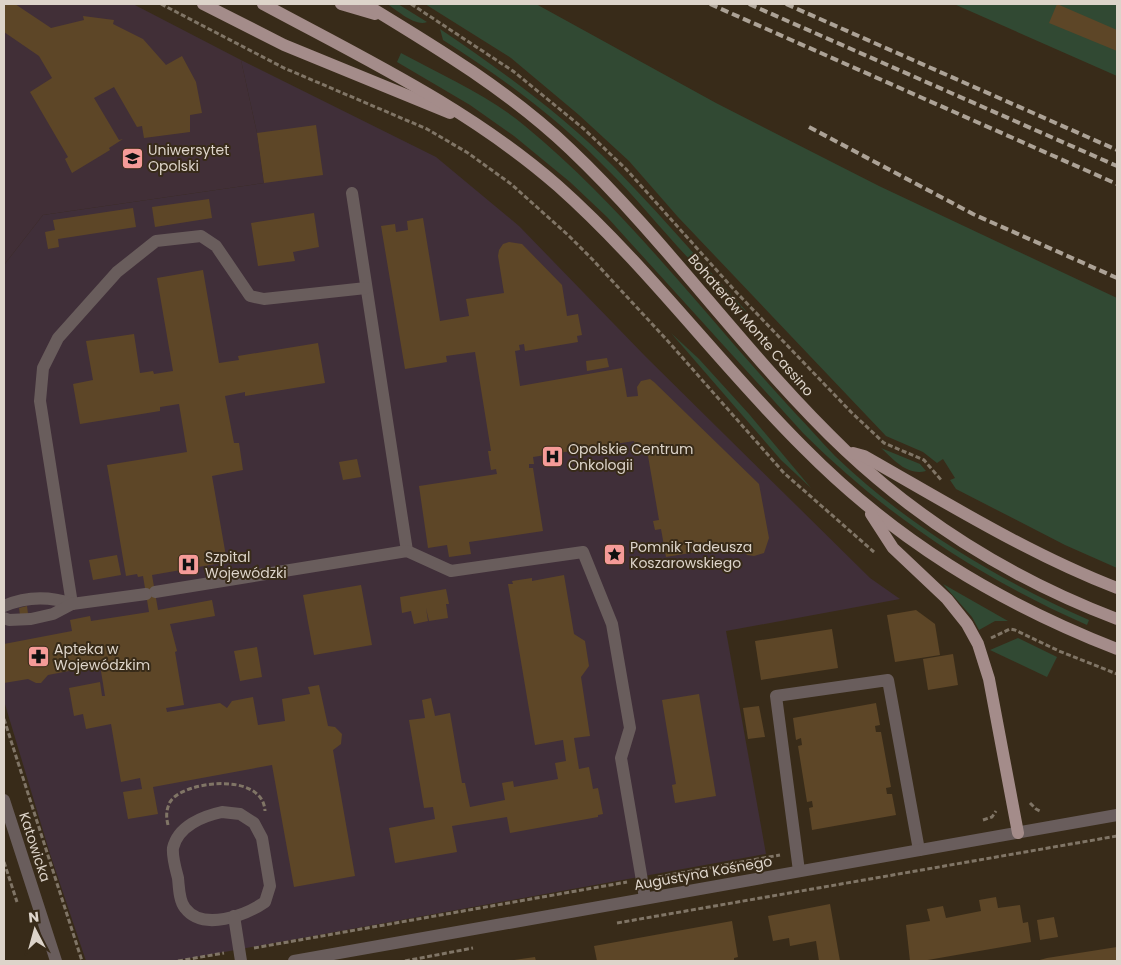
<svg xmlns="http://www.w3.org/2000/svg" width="1121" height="965" font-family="Poppins,sans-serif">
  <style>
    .education { fill: #412f37 }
    .medical { fill: #402f39 }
    .green { fill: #314933 }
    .building { fill: #5d4627 }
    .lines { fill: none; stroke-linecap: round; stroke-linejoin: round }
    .path { stroke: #807566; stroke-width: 3; stroke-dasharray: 5 2.5; stroke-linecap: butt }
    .minor { stroke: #695d5c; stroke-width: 12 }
    .major { stroke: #a48c8a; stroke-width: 12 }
    .rail { stroke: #aca296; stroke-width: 4; stroke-dasharray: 8 4; stroke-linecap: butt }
    .labels { text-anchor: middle; stroke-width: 4; stroke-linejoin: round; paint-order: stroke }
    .poi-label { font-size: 14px; fill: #ddd4ca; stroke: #382b19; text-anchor: start }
    .street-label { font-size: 14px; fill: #ddd4ca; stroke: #382b19 }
  </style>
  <rect width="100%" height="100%" fill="#382b19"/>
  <polygon class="education" points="4,4 133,4 241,60 257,133 264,183 43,215 4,265"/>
  <polygon class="medical" points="241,60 436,157 519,226 646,357 870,578 900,599 726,631 766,854 175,961 86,961 50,854 4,701 4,265 43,215 264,183 257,133"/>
  <g class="green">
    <path d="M387 4H398L427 22C415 27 397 10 387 4Z"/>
    <polygon points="425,4 536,4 716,103 879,186 1117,298 1117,568 1065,545 956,489 950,480 955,478 943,459 937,463 923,452 886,436 678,217 629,161 579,115 511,58"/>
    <polygon points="954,4 1117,4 1117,76"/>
    <path d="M440 29C502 71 562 114 615 168 661 215 703 265 748 313 695 274 656 218 610 172 560 120 503 78 443 40Z"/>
    <path d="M401 53C443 76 488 95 525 126 627 210 706 317 795 413 809 427 821 442 835 456 909 527 997 579 1089 620L1087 625C980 578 885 515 803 433L607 217 570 182 514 136 470 105 397 62Z"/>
    <polygon points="671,333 699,359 749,414 811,488 781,460"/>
    <path d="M881 448 920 464 926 471C907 476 893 459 881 448Z"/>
    <polygon points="943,584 1008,621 995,621 979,630 972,617"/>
    <polygon points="1018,638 1057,657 1047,677 990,650"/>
  </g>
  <g class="building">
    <polygon points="4,4 15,4 51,28 84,20 83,16 114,20 113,24 143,39 166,65 182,56 196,82 202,113 190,115 190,132 144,138 142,126 137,127 114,87 94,98 119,140 123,139 109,148 110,150 72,173 65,159 68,157 30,92 52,78 39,56 4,32"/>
    <polygon points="1057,4 1117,30 1117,51 1049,23"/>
    <polygon points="316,125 323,175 264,183 257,133"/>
    <polygon points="209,199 212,218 155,227 152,207"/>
    <polygon points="133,208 136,227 58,239 59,247 48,249 45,232 55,230 53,220"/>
    <polygon points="314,213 319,247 293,252 295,261 258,266 251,223"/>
    <polygon points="423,218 440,321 469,316 466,299 504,293 498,256 499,250 503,244 509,242 522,244 562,285 567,316 578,314 582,335 577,336 578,342 525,351 524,344 519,345 520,350 515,351 520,386 622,368 627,397 638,396 637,387 641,381 650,379 654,382 759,484 769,538 764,553 754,556 747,555 738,545 666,557 661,529 655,530 653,521 659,520 647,450 636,452 634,441 533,457 534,464 529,464 529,468 533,468 543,531 469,542 471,554 449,557 447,545 428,548 419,486 497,474 496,469 491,470 488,451 491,451 475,352 446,356 447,362 405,369 381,226 395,224 396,232 408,230 407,221"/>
    <polygon points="203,270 219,363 239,360 238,356 318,343 325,383 245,396 245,392 225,396 234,443 239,443 243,470 212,476 227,562 152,575 158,610 212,600 215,616 170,624 177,651 175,652 184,705 166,708 167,712 220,703 227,708 232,701 253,697 258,725 285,721 282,699 310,694 308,687 319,685 328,726 335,727 342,734 341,744 333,750 355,876 294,887 272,765 153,787 158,814 128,819 123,792 142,789 140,778 121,782 111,724 86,729 83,714 74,716 69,688 100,682 102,696 105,696 100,665 48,675 41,683 36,683 28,679 4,683 4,644 72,631 70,620 90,616 91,621 149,612 143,576 138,577 137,574 126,576 107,465 187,452 179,404 160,407 160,411 80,424 73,384 93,380 86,341 134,334 140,373 153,371 154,374 173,371 157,278"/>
    <polygon points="607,358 609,367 587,371 586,361"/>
    <polygon points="357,459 361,477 343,480 339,462"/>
    <polygon points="117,555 121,575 93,580 89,560"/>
    <polygon points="564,575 574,634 585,641 589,666 581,677 590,736 574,738 579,769 589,767 593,789 598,788 603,814 598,815 598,817 510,833 507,817 452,826 457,852 395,863 389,828 435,819 433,807 424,808 409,720 425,718 422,700 431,698 435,716 450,713 462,783 465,783 470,807 505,800 502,783 513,781 514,787 558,779 555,763 566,761 563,740 535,745 508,584 513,584 512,581 532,578 532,581"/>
    <polygon points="361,585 372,645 314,655 303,595"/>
    <polygon points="446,589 449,604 446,604 448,618 429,621 426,608 428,621 414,624 411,611 402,613 400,597"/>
    <polygon points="27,606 28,614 20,615 19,608"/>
    <polygon points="916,610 935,624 940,655 895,662 887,615"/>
    <polygon points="832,629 838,668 761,680 755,641"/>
    <polygon points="257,647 262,677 240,681 234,651"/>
    <polygon points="953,654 958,685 928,690 923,659"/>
    <polygon points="699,694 716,796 675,803 672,785 676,784 662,700"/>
    <polygon points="876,703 880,725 875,726 876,732 881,732 891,787 886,788 887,794 892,794 896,815 812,830 809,808 813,807 812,801 807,802 798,746 802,745 801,738 796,740 793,718"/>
    <polygon points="759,706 765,737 748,739 743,708"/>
    <polygon points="996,897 998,908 1020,905 1023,923 1028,922 1031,942 922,961 910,961 906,925 930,921 927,909 943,906 946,918 981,911 979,900"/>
    <polygon points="830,904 840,961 819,961 816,941 790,946 789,938 773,941 768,916"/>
    <polygon points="1054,917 1058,937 1040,940 1037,920"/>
    <polygon points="732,921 738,957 734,958 734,961 597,961 594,946"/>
    <polygon points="1117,947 1117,961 1036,961 1047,958"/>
    <polygon points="535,957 536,961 514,961 514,960"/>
  </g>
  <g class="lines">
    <g class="path">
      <polyline points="161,4 284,68 427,129 468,153 511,184 568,235 592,259 666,339 784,473 874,552"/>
      <polyline points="411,4 513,71 584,129 626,169 737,293 851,412 884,443 924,460 942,481"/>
      <polyline points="991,638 1010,629 1015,630 1059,651 1117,674"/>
      <polyline points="4,719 82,961"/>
      <polyline points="1030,803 1036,809 1040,811"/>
      <polyline points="983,820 992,817 996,811"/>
      <path d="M168 825C166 817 166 810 170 802 182 781 263 771 265 811"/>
      <polyline points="4,862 17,902"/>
      <polyline points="658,877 780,855"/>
      <polyline points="617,923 1117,836"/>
      <polyline points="254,948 627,882"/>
      <polyline points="178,961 224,953"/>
      <polyline points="405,961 473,948"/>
    </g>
    <g class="minor">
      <polyline points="352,193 407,551"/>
      <polyline points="155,592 407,551 451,571 583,552 612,624 630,728 621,758 645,898"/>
      <polyline points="72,604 40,401 43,368 58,338 117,272 156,241 201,236 216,246 250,296 264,299 366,288"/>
      <path d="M4 606C25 597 49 596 72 604"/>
      <polyline points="4,618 9,620 31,619 53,614 72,604 146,594"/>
      <polyline points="4,800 56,961"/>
      <path d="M222 812 240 814 254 823 262 838 270 886 265 902C246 915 203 932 185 908 179 901 179 887 178 878 176 870 172 857 173 848 178 826 203 816 222 812Z"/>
      <polyline points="799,871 776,696 888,680 919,850"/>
      <polyline points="234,916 241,961"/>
      <polyline points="294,961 1117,815"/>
    </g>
    <g class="major">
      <polyline points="203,4 284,45 450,113"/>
      <path d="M263 4C365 59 470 109 558 186 648 266 719 364 804 448 895 540 997 602 1117 649"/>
      <polyline points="341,4 375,14"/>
      <path d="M365 4C436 47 509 91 570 149 669 243 747 357 846 451 924 524 1017 581 1117 619"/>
      <path d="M853 453 864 456C947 503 1029 554 1117 588"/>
      <polyline points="871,514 893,548 947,599 967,624 978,644 989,679 1018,833"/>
    </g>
    <g class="rail">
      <polyline points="710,4 1117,184"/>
      <polyline points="749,4 1117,166"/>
      <polyline points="786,4 1117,150"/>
      <polyline points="809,127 973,214 1117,278"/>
    </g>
  </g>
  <defs>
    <symbol id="university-square" viewBox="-11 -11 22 22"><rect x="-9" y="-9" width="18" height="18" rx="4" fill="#f59b98" stroke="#382b19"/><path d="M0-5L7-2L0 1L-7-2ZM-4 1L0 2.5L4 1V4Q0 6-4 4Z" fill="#111"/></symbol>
    <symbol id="hospital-square" viewBox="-11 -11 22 22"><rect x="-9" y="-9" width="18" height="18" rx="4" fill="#f59b98" stroke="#382b19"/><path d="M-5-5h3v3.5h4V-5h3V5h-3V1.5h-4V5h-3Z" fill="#111"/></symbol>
    <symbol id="sight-square" viewBox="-11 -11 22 22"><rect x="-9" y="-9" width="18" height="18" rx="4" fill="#f59b98" stroke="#382b19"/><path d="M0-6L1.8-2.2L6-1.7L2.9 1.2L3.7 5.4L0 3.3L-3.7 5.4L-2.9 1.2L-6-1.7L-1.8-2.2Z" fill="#111"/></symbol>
    <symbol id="pharmacy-square" viewBox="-11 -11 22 22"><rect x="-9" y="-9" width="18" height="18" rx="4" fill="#f59b98" stroke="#382b19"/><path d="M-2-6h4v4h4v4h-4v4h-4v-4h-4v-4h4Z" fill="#111"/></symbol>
  </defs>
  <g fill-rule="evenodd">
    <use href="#university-square" x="120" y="146" width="25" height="25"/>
    <use href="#hospital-square" x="540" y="444" width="25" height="25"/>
    <use href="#sight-square" x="602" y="542" width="25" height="25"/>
    <use href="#hospital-square" x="176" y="552" width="25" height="25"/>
    <use href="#pharmacy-square" x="26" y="644" width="25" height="25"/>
  </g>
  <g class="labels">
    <g class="poi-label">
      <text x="148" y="155">Uniwersytet<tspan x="148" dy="16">Opolski</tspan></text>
      <text x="568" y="454">Opolskie Centrum<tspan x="568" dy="16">Onkologii</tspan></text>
      <text x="630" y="552">Pomnik Tadeusza<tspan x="630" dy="16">Koszarowskiego</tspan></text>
      <text x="205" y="562">Szpital<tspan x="205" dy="16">Wojewódzki</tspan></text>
      <text x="54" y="654">Apteka w<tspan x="54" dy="16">Wojewódzkim</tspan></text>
    </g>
    <g class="street-label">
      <text transform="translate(751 325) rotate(49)" y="5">Bohaterów Monte Cassino</text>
      <text transform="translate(35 847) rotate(72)" y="5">Katowicka</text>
      <text transform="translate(703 873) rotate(-10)" y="5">Augustyna Kośnego</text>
    </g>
  </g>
  <rect width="1121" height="965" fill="none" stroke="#ddd4ca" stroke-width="10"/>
  <g transform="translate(35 930) rotate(354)" stroke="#382b19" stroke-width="4" paint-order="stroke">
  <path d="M0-4L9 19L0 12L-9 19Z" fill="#ddd4ca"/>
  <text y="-8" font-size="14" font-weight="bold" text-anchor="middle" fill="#ddd4ca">N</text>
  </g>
</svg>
